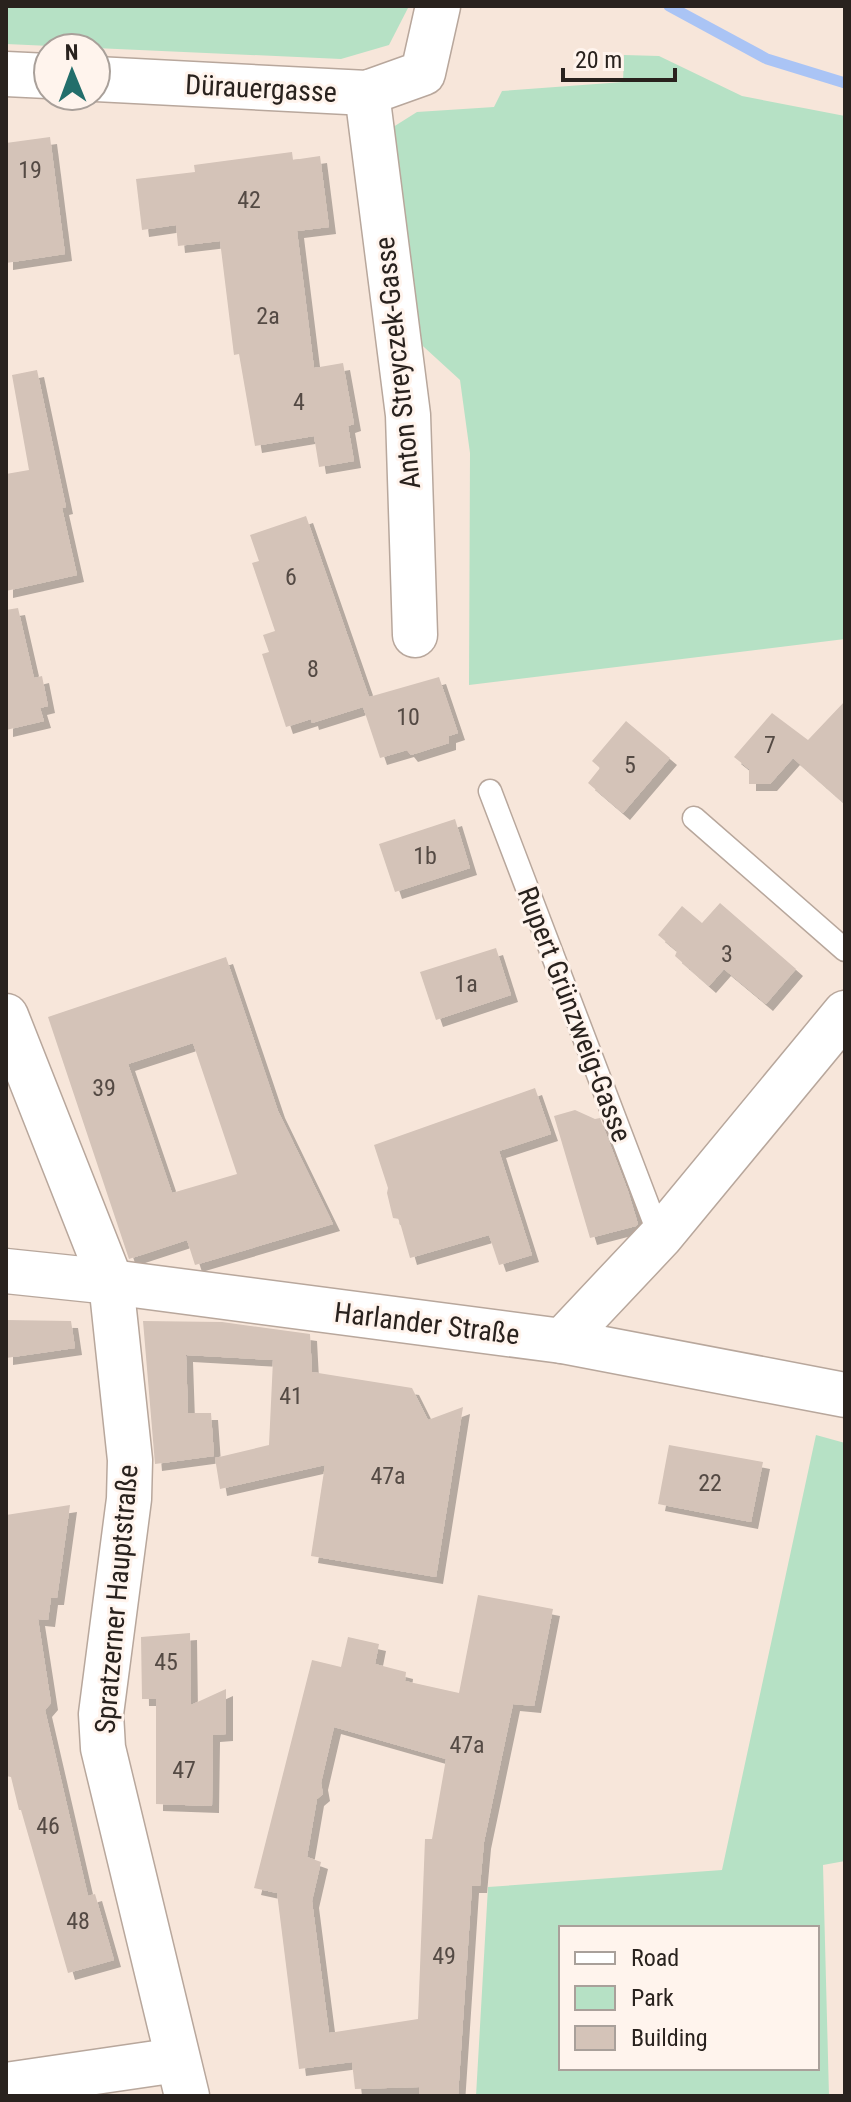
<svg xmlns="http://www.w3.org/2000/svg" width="851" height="2102" font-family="'Roboto Condensed',sans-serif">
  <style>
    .green { fill: #b6e1c5; fill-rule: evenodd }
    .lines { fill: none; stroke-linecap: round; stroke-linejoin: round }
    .stream { stroke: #aac4f5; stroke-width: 11 }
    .building { fill: #d4c3b8; fill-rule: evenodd; filter: url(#shadow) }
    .service-casing { stroke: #b8a79c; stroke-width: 25 }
    .minor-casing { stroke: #b8a79c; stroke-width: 47 }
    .secondary-casing { stroke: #b8a79c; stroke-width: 47 }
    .service { stroke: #fff; stroke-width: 22 }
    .minor { stroke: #fff; stroke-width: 44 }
    .secondary { stroke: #fff; stroke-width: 44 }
    .labels { text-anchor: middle; stroke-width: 6; stroke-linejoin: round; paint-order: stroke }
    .number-label { font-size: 24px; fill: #544a44 }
    .street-label { font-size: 28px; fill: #29221e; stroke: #fff4ed }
  </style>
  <defs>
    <filter id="shadow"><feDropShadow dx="7" dy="7" stdDeviation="0" flood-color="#0004"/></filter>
  </defs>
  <rect width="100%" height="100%" fill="#f7e6da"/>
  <g class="green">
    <polygon points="6,6 409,6 389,45 341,59 6,44"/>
    <polygon points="624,55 659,56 742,96 845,116 845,639 469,685 470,453 460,380 413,337 390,129 417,112 494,107 502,91 623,82"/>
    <path d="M816 1435 845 1443V1861L823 1865 829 2096H476L488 1887 722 1870ZM561 1928H817V2068H561Z"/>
  </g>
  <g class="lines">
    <polyline class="stream" points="669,6 767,59 845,83"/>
  </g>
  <g class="building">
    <polygon points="50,137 65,254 6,263 6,143"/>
    <polygon points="292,152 293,160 320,156 329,227 297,231 314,368 343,363 354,424 348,426 354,461 319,467 314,436 255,446 239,354 234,355 220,241 178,246 176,225 142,230 136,179 195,172 194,165"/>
    <polygon points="37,370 66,507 62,508 77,575 6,591 6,474 29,470 12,375"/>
    <polygon points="306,516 369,697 439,677 458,733 449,736 449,743 411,755 407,750 380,758 363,707 312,723 311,719 286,727 262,654 269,652 263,635 275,631 252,563 259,561 250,535"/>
    <polygon points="18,608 34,678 42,676 48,706 40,708 44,721 6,730 6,610"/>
    <polygon points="845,701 845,804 793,758 770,784 749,784 749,769 734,757 772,713 808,740"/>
    <polygon points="626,721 670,758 623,813 588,783 600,768 592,761"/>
    <polygon points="455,819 470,868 395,892 379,844"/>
    <polygon points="720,903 796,969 766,1004 724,969 709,986 675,956 677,951 658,935 682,906 702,923"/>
    <polygon points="496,948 511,995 436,1020 420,972"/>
    <path d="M226 957 278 1111 333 1224 195 1265 187 1240 129 1259 48 1017ZM193 1043 237 1174 172 1193 128 1064Z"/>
    <polygon points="535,1088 551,1134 499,1151 532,1255 499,1265 489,1235 410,1258 399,1219 393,1218 387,1193 388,1188 374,1145"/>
    <polygon points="575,1110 595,1119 600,1118 628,1191 638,1224 636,1226 590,1238 554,1116"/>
    <polygon points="6,1320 71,1321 75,1348 6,1358"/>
    <polygon points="143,1321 222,1322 310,1334 312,1372 412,1388 428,1420 463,1407 436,1577 311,1556 325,1465 220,1489 215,1458 269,1445 273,1360 186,1355 188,1413 211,1413 214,1456 155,1464"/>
    <polygon points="669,1445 763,1462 751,1522 658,1504"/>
    <polygon points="70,1505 57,1598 51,1598 48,1620 38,1619 51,1703 45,1710 88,1896 95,1894 114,1960 68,1973 21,1810 19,1810 11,1777 6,1776 6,1515"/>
    <path d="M478 1595 553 1609 534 1706 513 1704 484 1842 480 1886H472L458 2096H419V2087L355 2089 352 2062 299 2069 277 1893 254 1888 312 1660 341 1667 348 1637 379 1644 375 1664 406 1672 405 1681 459 1693ZM334 1727 446 1759 432 1839H425L418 2019 329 2033 312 1901 321 1862 307 1857 317 1799 323 1794 321 1783Z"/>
    <polygon points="190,1633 191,1705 226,1689 226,1734 213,1735 212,1806 156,1804 156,1699 142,1699 141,1637"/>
  </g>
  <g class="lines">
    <defs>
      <g id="service">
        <polyline points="490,791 660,1237"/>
        <polyline points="694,818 845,950"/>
      </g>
      <g id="minor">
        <polyline points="6,74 48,76"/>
        <polyline points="96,79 367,93 423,73 438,6"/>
        <polyline points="367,93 408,415 415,635"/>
        <polyline points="6,1016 111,1282 130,1460 129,1499 101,1714 103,1748 187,2096"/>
        <polyline points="562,1341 660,1237 845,1013"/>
        <polyline points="6,2085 177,2060"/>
      </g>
      <polyline id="secondary" points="6,1271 111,1282 562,1341 845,1395"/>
    </defs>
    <use href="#service" class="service-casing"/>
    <use href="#minor" class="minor-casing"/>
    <use href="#secondary" class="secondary-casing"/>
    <use href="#service" class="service"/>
    <use href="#minor" class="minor"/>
    <use href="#secondary" class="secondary"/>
  </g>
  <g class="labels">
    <g class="number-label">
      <text x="30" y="178">19</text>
      <text x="249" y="208">42</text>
      <text x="268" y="324">2a</text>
      <text x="299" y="410">4</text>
      <text x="291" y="585">6</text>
      <text x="313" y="677">8</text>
      <text x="408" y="725">10</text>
      <text x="770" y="753">7</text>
      <text x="630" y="773">5</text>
      <text x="425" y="864">1b</text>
      <text x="727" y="962">3</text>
      <text x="466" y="992">1a</text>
      <text x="104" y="1096">39</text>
      <text x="291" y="1404">41</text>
      <text x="388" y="1484">47a</text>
      <text x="710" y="1491">22</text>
      <text x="166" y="1670">45</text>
      <text x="467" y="1753">47a</text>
      <text x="184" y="1778">47</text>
      <text x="48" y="1834">46</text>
      <text x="78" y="1929">48</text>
      <text x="444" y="1964">49</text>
    </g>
    <g class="street-label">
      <text transform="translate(261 88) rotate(3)" y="10">Dürauergasse</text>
      <text transform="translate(397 363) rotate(-96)" y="10">Anton Streyczek-Gasse</text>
      <text transform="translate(575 1014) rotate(69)" y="10">Rupert Grünzweig-Gasse</text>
      <text transform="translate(427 1323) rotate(7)" y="10">Harlander Straße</text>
      <text transform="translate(116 1599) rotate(-85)" y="10">Spratzerner Hauptstraße</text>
    </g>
  </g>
  <rect width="851" height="2102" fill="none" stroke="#29221e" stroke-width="16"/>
  <rect x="559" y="1926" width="260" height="144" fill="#fff4ed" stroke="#a9a09a" stroke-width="2"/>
  <rect x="575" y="1952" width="40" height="12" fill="#ffffff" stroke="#a9a09a" stroke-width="2"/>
  <text x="631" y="1966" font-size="24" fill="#29221e">Road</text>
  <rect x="575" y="1986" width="40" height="24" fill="#b6e1c5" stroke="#a9a09a" stroke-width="2"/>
  <text x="631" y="2006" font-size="24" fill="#29221e">Park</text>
  <rect x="575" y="2026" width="40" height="24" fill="#d4c3b8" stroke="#a9a09a" stroke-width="2"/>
  <text x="631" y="2046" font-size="24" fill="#29221e">Building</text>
  <g transform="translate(72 72) rotate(359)"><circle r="38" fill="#fff4ed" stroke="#a9a09a" stroke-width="2"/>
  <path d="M0-6L14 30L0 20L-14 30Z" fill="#236e6b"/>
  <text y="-12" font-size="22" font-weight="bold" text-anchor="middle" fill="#29221e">N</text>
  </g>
  <path d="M563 68v12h112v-12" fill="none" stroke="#29221e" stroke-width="4"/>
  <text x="575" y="68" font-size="24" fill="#29221e" stroke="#fff4ed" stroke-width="6" paint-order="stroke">20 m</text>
</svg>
